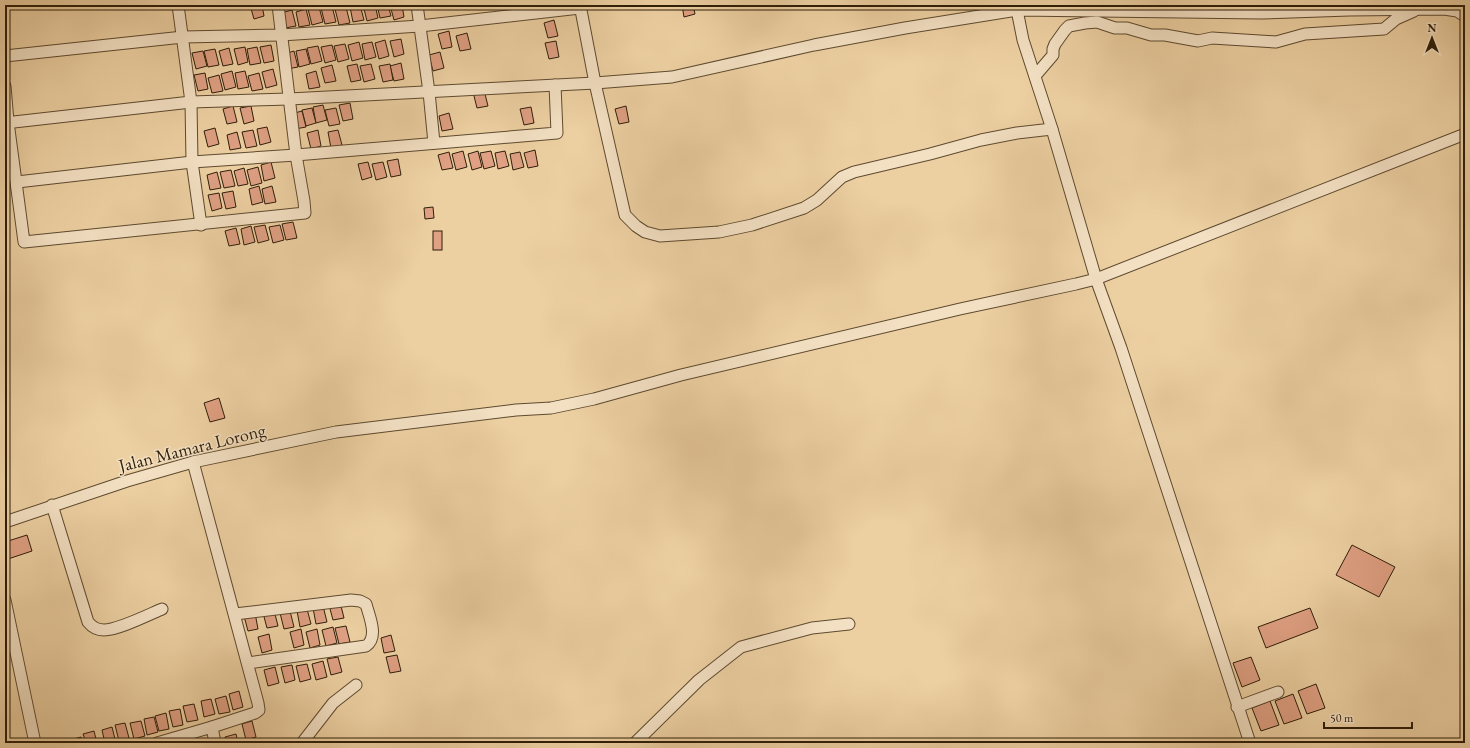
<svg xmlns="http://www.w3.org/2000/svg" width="1470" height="748" font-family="'EB Garamond',serif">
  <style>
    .building { fill: #dfa083; stroke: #2e1e09 }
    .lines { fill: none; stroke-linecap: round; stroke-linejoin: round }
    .minor-casing { stroke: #5e4a2f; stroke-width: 13 }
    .minor { stroke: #f3e0c3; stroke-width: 11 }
    .labels { text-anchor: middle; stroke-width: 3; stroke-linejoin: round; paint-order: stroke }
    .street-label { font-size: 18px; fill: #2e1e09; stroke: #f3e0c3 }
  </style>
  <rect width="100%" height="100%" fill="#edd0a2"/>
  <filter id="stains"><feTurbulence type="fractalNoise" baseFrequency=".005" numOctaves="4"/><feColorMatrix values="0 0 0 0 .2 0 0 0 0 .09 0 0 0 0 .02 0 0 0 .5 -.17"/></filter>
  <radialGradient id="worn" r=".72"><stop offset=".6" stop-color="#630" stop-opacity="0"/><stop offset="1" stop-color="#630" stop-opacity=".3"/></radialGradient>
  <g class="building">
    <polygon points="250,5 262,5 264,16 254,19"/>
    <polygon points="357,5 360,5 364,20 353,22 350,7"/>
    <polygon points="363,5 375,5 378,18 367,21"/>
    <polygon points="377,5 388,5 391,16 380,18"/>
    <polygon points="390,5 402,5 404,17 394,20"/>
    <polygon points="682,5 693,5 695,14 684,17"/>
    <polygon points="332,6 336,22 325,24 321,8"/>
    <polygon points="319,7 323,22 312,25 308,9"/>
    <polygon points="346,7 350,23 339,25 335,9"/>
    <polygon points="306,9 310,25 299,27 296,12"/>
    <polygon points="292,10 296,26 285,28 281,13"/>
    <polygon points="554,20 558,36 548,38 544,23"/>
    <polygon points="449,31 452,47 442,49 438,34"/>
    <polygon points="467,33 471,49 460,51 456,36"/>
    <polygon points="401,39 404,54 394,57 390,41"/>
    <polygon points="385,40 389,56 379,59 375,43"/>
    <polygon points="556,41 559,57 549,59 545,43"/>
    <polygon points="359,42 363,58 352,61 348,45"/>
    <polygon points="372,42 376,57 365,60 362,44"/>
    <polygon points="345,44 349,59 338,62 334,46"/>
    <polygon points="271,45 274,61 264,63 260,47"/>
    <polygon points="332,45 336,60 325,63 321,47"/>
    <polygon points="318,46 322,61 311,64 307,48"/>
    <polygon points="245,47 248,62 238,65 234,49"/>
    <polygon points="257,47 261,63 250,65 247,49"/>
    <polygon points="229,48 233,64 223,66 219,51"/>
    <polygon points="215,49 219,65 208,67 204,51"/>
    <polygon points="306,49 310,64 299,67 296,51"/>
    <polygon points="203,51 207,66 196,69 192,53"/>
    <polygon points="294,51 298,67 287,69 284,54"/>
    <polygon points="440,52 444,68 433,71 429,55"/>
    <polygon points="401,63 404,79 394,81 390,66"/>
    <polygon points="357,64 361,80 351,82 347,66"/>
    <polygon points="371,64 375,79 364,82 360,66"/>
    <polygon points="390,64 393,80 383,82 379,66"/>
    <polygon points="332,65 336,81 325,83 321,68"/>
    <polygon points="273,69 277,85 266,88 262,72"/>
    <polygon points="232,71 236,87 225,90 221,74"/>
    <polygon points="245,71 249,87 238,89 235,73"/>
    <polygon points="316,71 320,87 309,89 306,74"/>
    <polygon points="205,73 208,89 198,91 194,75"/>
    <polygon points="259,73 263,89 252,91 248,76"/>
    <polygon points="219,75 223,91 212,93 208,78"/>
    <polygon points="484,90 488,106 477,108 473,92"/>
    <polygon points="350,103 353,119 343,121 339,105"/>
    <polygon points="323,105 327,120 316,123 313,107"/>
    <polygon points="233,106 237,122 227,124 223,109"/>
    <polygon points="251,106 254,121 244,124 240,108"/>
    <polygon points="626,106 629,122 619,124 615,109"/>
    <polygon points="531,107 534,123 524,125 520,109"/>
    <polygon points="312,108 316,123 306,126 302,110"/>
    <polygon points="336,108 340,124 329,126 325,110"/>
    <polygon points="302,111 306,127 295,129 291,114"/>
    <polygon points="449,113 453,129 442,131 439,116"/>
    <polygon points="267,127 271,142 260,145 257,129"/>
    <polygon points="215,128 219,144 208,147 204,131"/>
    <polygon points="253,130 257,146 246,148 242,132"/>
    <polygon points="318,130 321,146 311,149 307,133"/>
    <polygon points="338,130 342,145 331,148 328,132"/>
    <polygon points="237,132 241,148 230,150 227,135"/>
    <polygon points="535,150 538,166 528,168 524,153"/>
    <polygon points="463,151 467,167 456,170 452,154"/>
    <polygon points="478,151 482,167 472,170 468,154"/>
    <polygon points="491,151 495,166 484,169 480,153"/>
    <polygon points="505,151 509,166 498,169 495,153"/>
    <polygon points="449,152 453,168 442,170 438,155"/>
    <polygon points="520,152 524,167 513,170 510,154"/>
    <polygon points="398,159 401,175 391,177 387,161"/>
    <polygon points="271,162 275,178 264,181 261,165"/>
    <polygon points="368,162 372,177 362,180 358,164"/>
    <polygon points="383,162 387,177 376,180 372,164"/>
    <polygon points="258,167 262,183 251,186 247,170"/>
    <polygon points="244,168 248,184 238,186 234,171"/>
    <polygon points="231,170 235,186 224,188 220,172"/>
    <polygon points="217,172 221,188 210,190 207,175"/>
    <polygon points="259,186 263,202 252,205 249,189"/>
    <polygon points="272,186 276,202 265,204 262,189"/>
    <polygon points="233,191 236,207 226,209 222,193"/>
    <polygon points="219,193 222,208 212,211 208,195"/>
    <polygon points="433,207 434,218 425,219 424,208"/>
    <polygon points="293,222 297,238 286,240 282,224"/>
    <polygon points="265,225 269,240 258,243 254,227"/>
    <polygon points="280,225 284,240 273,243 269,227"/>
    <polygon points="251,226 255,242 244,245 241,229"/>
    <polygon points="236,228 240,244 229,246 225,231"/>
    <rect x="433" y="231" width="9" height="19"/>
    <polygon points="219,398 225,418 210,422 204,403"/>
    <polygon points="27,535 32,551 8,559 5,548 5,542"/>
    <polygon points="1352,545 1395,567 1379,597 1336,575"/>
    <polygon points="340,602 344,618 333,620 329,605"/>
    <polygon points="323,606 327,622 316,624 313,608"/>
    <polygon points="1310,608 1318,628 1266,648 1258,627"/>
    <polygon points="307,609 311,624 300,627 297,611"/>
    <polygon points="274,610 278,626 267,628 263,613"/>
    <polygon points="290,611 294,627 284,629 280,613"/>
    <polygon points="255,613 258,629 248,631 244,616"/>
    <polygon points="346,626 350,642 339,644 335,628"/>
    <polygon points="333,627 337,643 326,646 322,630"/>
    <polygon points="301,629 304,645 294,648 290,632"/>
    <polygon points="317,629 320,645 310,648 306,632"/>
    <polygon points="269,634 272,650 262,653 258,637"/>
    <polygon points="391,635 395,651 384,653 381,638"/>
    <polygon points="397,655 401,671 390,673 386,657"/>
    <polygon points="338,657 342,672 331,675 327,659"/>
    <polygon points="1251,657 1260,680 1242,687 1233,663"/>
    <polygon points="323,661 327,677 316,680 312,664"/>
    <polygon points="307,664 311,679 300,682 296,666"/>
    <polygon points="292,665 295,680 285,683 281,667"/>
    <polygon points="275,667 279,683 268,686 264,670"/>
    <polygon points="1316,684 1325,708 1307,714 1298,691"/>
    <polygon points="239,691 243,707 233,710 229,694"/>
    <polygon points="1293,694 1302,718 1284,724 1275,701"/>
    <polygon points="226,696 230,712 219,714 215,699"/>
    <polygon points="211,699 215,714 204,717 201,701"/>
    <polygon points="1270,701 1279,725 1261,731 1252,708"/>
    <polygon points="194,704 198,720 187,722 183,706"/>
    <polygon points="180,709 183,725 173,727 169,711"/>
    <polygon points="166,713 169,729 159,731 155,716"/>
    <polygon points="154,717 158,732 147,735 144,719"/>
    <polygon points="141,721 145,736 134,739 130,723"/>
    <polygon points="252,721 256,737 246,740 242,724"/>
    <polygon points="125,723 129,738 119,741 115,725"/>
    <polygon points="112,727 116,743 105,743 102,730"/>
    <polygon points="94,731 97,743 86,743 83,734"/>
    <polygon points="236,734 238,743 226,743 225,737"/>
    <polygon points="81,737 82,743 71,743 70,740"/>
  </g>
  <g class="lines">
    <defs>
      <g id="minor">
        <polyline points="178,5 191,102 192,162 201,225"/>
        <polyline points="417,5 429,92 434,143"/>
        <polyline points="580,5 595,83 625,215 636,226 645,232 660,236 719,232 752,225 804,208 817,200 842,177 854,172 930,154 981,140 1017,133 1052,129"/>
        <polyline points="5,56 183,37 281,35 420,26 580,8"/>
        <polyline points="1035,76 1053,55 1053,49 1055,44 1065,30 1069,26 1085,23 1097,22 1115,28 1127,28 1151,35 1165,35 1198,41 1212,38 1276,42 1305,34 1384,29 1396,19 1414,11"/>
        <polyline points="5,86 8,122 24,242 305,213 304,201 296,155 278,5"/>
        <polyline points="5,123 191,102 289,99 595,83 672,77 814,45 905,28 1017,10"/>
        <polyline points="17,182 192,162 296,155 557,133 555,85"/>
        <polyline points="193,462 258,703 259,710 255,713 212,727"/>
        <path d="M52 505 88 622C92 627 97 630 104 630 118 630 148 615 162 609"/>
        <polyline points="5,522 127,481 193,462 336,432 516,410 551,408 594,399 681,375 960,309 1076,284 1096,279 1465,134"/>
        <polyline points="5,600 35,743"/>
        <path d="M235 614 351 600 360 601 366 604C369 616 379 637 366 646L248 663"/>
        <polyline points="1237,707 1278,692"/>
        <polyline points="157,743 212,727 215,743"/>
        <polyline points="302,743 333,703 356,685"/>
        <polyline points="635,743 699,680 741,647 812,628 849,624"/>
        <polyline points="1250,743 1121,348 1096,279 1052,129 1023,40 1017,10 1262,13 1349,10 1444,9 1457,11 1465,16"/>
      </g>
    </defs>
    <use href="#minor" class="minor-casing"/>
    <use href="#minor" class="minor"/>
  </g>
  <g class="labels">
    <g class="street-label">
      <text transform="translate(192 448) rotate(-14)" y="6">Jalan Mamara Lorong</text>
    </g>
  </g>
  <rect width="1470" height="748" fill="none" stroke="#edd0a2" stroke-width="20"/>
  <rect x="6" y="6" width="1458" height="736" fill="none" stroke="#2e1e09" stroke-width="2"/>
  <rect x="10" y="10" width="1450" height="728" fill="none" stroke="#2e1e09"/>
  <g transform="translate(1432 38)" stroke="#f3e0c3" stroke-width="3" paint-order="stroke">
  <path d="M0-3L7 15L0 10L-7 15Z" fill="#2e1e09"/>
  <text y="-6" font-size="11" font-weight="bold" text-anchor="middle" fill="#2e1e09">N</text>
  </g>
  <path d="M1324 722v6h88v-6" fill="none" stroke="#2e1e09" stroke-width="2"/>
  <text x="1330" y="722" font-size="12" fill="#2e1e09" stroke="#f3e0c3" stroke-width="3" paint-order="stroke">50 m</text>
  <rect width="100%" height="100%" filter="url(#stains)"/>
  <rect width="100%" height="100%" fill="url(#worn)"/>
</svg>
